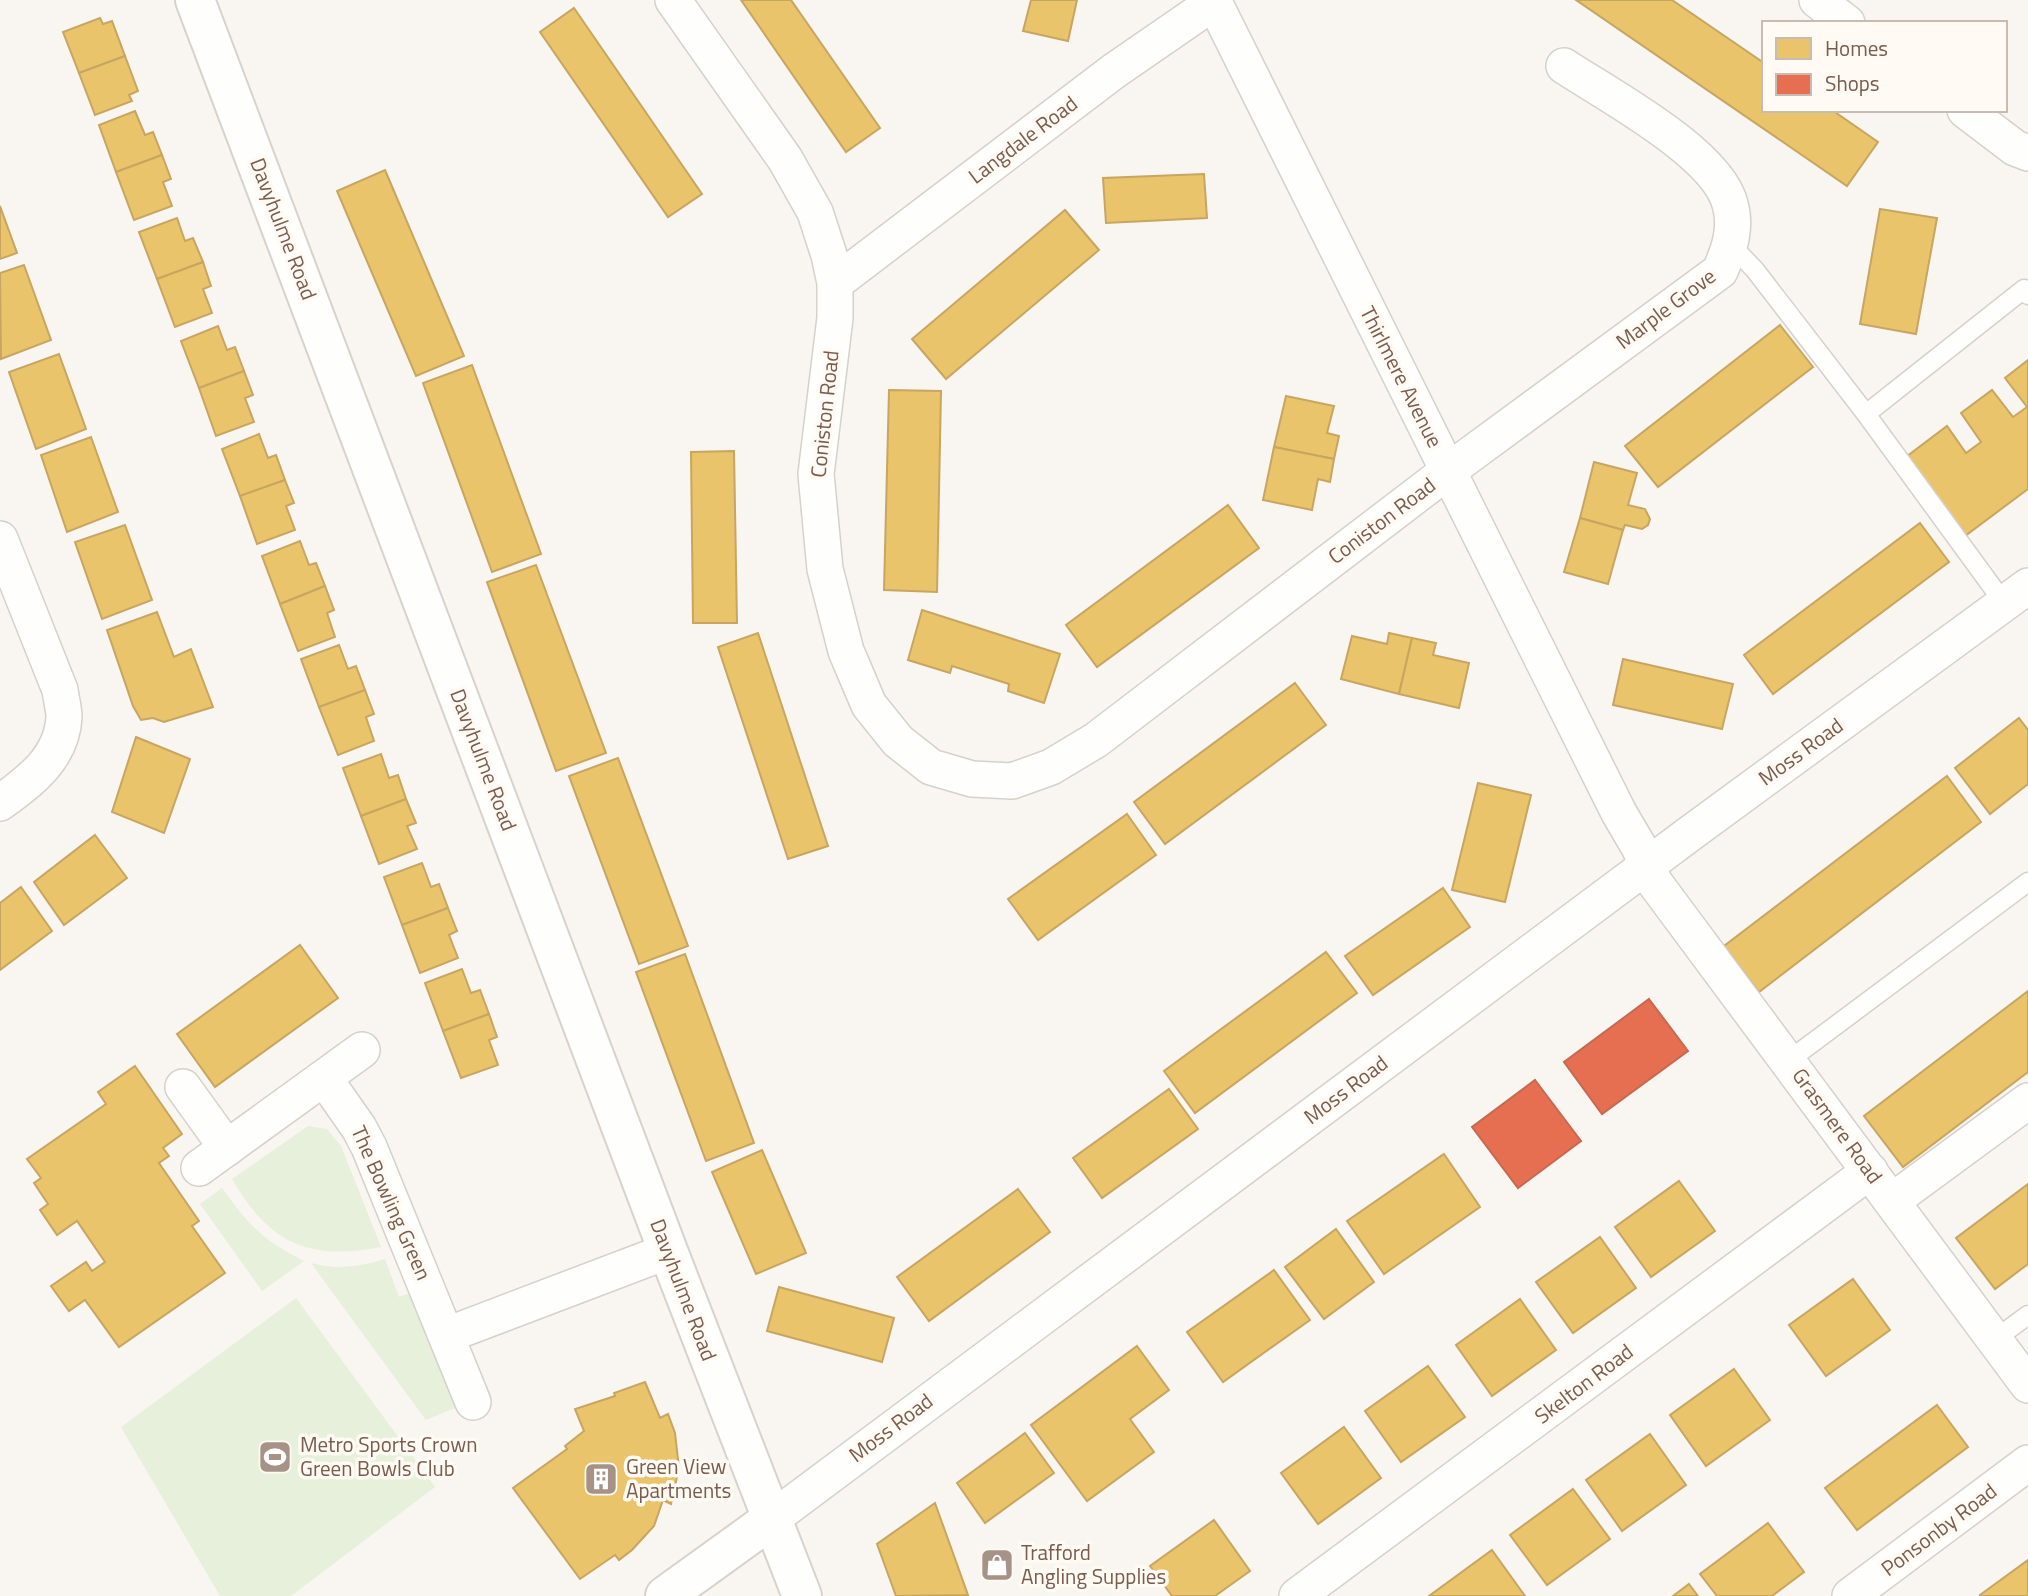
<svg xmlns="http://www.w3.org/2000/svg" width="2028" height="1596" font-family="'Titillium Web',sans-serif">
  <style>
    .park { fill: #e7f0db }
    .homes { fill: #e9c46a; stroke: #c8a561; stroke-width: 2 }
    .shops { fill: #e76f51; stroke: #c66950; stroke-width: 2 }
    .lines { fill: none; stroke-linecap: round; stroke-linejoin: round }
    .lane-casing { stroke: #d7d1cb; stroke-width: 21 }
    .street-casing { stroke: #d7d1cb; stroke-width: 38 }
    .secondary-casing { stroke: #d9d2cb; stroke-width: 42 }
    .lane { stroke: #fefefd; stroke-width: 18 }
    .street { stroke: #fefefd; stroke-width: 35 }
    .secondary { stroke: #fefefd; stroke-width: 38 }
    .labels { text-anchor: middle; stroke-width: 7; stroke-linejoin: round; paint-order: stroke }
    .street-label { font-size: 21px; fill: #7a5c4d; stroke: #fffaf3 }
    .poi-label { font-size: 21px; fill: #7a5c4d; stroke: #fffaf3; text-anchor: start }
  </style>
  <rect width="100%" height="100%" fill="#f9f5f0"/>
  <g class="park">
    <path d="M308 1126 327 1129 341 1146 381 1247C308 1261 270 1244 232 1179Z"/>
    <path d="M222 1188C249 1225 262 1240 304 1261L262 1291 200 1204Z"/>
    <path d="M385 1259 399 1297 410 1293 455 1408 426 1420 311 1263C339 1270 357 1267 385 1259Z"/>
    <polygon points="296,1298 435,1487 291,1596 220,1596 121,1427"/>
  </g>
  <g class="homes">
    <polygon points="741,0 791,0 880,128 846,152"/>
    <polygon points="1031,0 1077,0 1068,41 1023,31"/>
    <polygon points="1576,0 1672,0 1764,63 1764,110 1832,110 1878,142 1847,186"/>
    <polygon points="574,8 702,194 668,217 540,32"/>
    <polygon points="100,18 103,24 112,21 125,56 79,73 63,32"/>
    <polygon points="125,56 138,91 129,95 132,101 95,115 79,73"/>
    <polygon points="135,111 145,135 153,132 162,155 116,172 99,125"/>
    <polygon points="162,155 171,179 163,182 172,206 134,220 116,172"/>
    <polygon points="385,170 464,356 416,376 337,191"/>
    <polygon points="1204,174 1207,218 1106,223 1103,178"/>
    <polygon points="0,206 17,253 0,259"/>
    <polygon points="1880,209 1937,218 1916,334 1860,324"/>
    <polygon points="1065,210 1099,250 946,379 912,339"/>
    <polygon points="177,218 185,241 193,238 203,262 157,279 139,232"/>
    <polygon points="203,262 211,286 203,289 212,313 175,327 157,279"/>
    <polygon points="24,265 51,340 1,359 0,273"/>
    <polygon points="1780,325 1813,367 1658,487 1625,446"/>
    <polygon points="218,326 227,350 235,347 244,371 199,388 181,341"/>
    <polygon points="59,354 86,429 36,449 9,372"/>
    <polygon points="2028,360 2028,489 1965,536 1906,457 1947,426 1966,453 1981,442 1961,413 1992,390 2013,417 2027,407 2005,378"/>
    <polygon points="472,365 541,554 492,572 423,383"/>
    <polygon points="244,371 253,395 245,398 254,422 216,436 199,388"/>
    <polygon points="889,390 941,391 937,592 884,590"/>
    <polygon points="1286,396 1334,406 1327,433 1339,436 1334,459 1274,447"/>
    <polygon points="259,434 268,458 276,455 285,480 240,496 222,449"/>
    <polygon points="91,437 118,512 67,532 41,455"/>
    <polygon points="1274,447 1334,459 1330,482 1318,479 1312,510 1263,500"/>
    <polygon points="734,451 737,623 693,623 691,452"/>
    <polygon points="1594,462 1637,473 1628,505 1645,509 1650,519 1648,525 1642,529 1625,525 1623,530 1580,518"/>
    <polygon points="285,480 294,503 286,506 295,530 257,544 240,496"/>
    <polygon points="1228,505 1259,548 1097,667 1066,625"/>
    <polygon points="1580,518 1623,530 1608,584 1564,572"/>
    <polygon points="1920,523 1949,562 1773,694 1744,655"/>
    <polygon points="125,525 152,600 102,619 75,542"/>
    <polygon points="300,541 309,565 316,563 325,586 280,604 262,556"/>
    <polygon points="536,565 606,753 556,771 487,582"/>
    <polygon points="325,586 334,610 327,613 335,637 298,651 280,604"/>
    <polygon points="922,610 1060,654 1044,703 1008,691 1009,684 952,666 950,673 908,660"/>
    <polygon points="157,612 174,657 191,649 213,707 164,722 153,718 141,720 133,706 107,630"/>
    <polygon points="758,633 828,846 788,859 718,647"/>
    <polygon points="1389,633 1412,638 1399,694 1341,679 1352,636 1387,644"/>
    <polygon points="1412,638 1436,643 1433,655 1469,663 1459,708 1399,694"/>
    <polygon points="339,645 348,669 356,666 365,690 319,707 301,659"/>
    <polygon points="1623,659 1733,684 1722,729 1613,705"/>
    <polygon points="1295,683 1326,725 1165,844 1134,802"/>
    <polygon points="365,690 374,714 366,717 374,741 338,755 319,707"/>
    <polygon points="2019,718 2028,730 2028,784 1990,814 1955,768"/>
    <polygon points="136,737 190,759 164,833 112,812"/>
    <polygon points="381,754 389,778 398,775 406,799 361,816 343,768"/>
    <polygon points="618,758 688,946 639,964 569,776"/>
    <polygon points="1947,776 1981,822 1759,992 1724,946"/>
    <polygon points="1478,783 1531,795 1505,902 1452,890"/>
    <polygon points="406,799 416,823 407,826 417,849 379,864 361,816"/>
    <polygon points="1127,814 1156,855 1038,940 1008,899"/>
    <polygon points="95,835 127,878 64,925 34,882"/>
    <polygon points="422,863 431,887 439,884 448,908 402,925 384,877"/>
    <polygon points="21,887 52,931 0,970 0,903"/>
    <polygon points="1443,888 1470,927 1373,995 1345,956"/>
    <polygon points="448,908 457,931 449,935 458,958 420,973 402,925"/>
    <polygon points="300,945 338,998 215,1087 177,1034"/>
    <polygon points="1326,952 1357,993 1195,1113 1164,1071"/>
    <polygon points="685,954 754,1143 706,1161 636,972"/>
    <polygon points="462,969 471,993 480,990 489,1014 443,1031 425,983"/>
    <polygon points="2028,991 2028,1072 1903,1167 1864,1116"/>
    <polygon points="489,1014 497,1037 489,1040 498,1065 461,1078 443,1031"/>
    <polygon points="135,1066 182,1134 163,1148 169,1156 159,1163 199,1221 192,1226 225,1273 119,1347 85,1300 69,1311 51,1286 86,1262 92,1271 105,1262 77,1221 57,1235 40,1210 48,1204 34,1183 41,1178 27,1159 106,1104 98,1092"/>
    <polygon points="1169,1089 1198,1129 1102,1198 1073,1158"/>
    <polygon points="762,1150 806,1253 756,1274 712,1172"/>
    <polygon points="1444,1154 1480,1207 1384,1274 1347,1221"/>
    <polygon points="1679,1181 1715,1231 1651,1277 1615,1227"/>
    <polygon points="2028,1184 2028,1264 1995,1289 1956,1238"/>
    <polygon points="1018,1189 1050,1232 929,1321 897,1277"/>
    <polygon points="1336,1229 1374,1282 1324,1319 1285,1267"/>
    <polygon points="1600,1237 1636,1288 1573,1333 1536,1282"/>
    <polygon points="1274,1270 1310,1320 1223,1382 1187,1332"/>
    <polygon points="1853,1279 1890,1330 1826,1376 1789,1325"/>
    <polygon points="779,1287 894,1318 882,1362 767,1331"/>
    <polygon points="1520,1299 1556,1350 1492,1396 1456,1345"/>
    <polygon points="1137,1346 1169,1390 1130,1419 1154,1452 1087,1501 1031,1425"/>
    <polygon points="1428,1366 1465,1417 1401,1462 1365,1411"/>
    <polygon points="1734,1369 1770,1420 1706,1466 1670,1415"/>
    <polygon points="645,1382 660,1418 668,1414 675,1433 679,1468 671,1504 663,1500 654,1526 632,1550 619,1560 615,1555 580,1579 513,1488 567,1449 565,1446 584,1431 575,1409 615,1396 614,1393"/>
    <polygon points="1937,1405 1968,1447 1857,1530 1825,1488"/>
    <polygon points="1344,1427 1381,1478 1318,1524 1281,1473"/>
    <polygon points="1025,1433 1054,1473 985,1523 957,1483"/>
    <polygon points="1650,1434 1686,1485 1622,1531 1586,1480"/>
    <polygon points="1573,1489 1610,1539 1547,1585 1510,1535"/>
    <polygon points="935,1503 968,1595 896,1596 877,1544"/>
    <polygon points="1214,1520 1250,1571 1215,1596 1172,1596 1150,1566"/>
    <polygon points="1768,1523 1804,1572 1772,1596 1717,1596 1700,1574"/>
    <polygon points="1492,1550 1525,1596 1429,1596"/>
    <polygon points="2028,1560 2028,1596 1980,1596 1980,1595"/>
    <polygon points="1689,1584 1698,1596 1673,1596"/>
  </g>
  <g class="shops">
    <polygon points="1649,999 1688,1051 1602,1114 1564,1062"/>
    <polygon points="1535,1080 1581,1141 1518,1188 1472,1127"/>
  </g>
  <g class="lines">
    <defs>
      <g id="lane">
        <polyline points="1731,245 1755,270 1866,414 2004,603"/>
        <polyline points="1866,414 2024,289 2028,295"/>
        <polyline points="1788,1061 2028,882"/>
        <polyline points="1994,1340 2028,1315"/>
      </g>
      <g id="street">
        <path d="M673 0 785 159 815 212 829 255 835 283V318L816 474 825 569 846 651 869 705 898 741 931 767 972 779 1012 781 1051 767 1096 740 1448 471 1720 271C1729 250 1737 228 1730 204 1717 153 1608 95 1564 66"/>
        <polyline points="1213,0 1619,813 1639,847 1655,883 2028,1385"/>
        <polyline points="1817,0 1847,23"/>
        <polyline points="1965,110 2015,148 2028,153"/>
        <polyline points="835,283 1114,71 1214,2"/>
        <path d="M0 539 60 690C61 698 64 709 64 717 62 758 30 781 0 803"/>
        <polyline points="324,1078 359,1128 369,1147 473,1402"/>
        <polyline points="183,1087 227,1148"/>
        <polyline points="199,1168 362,1050"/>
        <polyline points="1892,1201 2028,1101"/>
        <polyline points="447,1335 668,1251"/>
        <polyline points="773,1518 1692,832 2028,586"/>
        <polyline points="1297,1596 1870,1171"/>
        <polyline points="1850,1596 2028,1463"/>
      </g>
      <g id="secondary">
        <polyline points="195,0 668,1251 802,1596"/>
        <polyline points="665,1596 773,1518"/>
      </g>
    </defs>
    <use href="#lane" class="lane-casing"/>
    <use href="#street" class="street-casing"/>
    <use href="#secondary" class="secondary-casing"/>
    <use href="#lane" class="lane"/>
    <use href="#street" class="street"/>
    <use href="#secondary" class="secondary"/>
  </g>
  <defs>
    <symbol id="stadium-square" viewBox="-11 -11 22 22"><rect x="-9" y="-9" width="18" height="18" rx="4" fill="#a69286" stroke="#fffaf3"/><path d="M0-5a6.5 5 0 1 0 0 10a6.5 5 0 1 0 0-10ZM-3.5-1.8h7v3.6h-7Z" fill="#fff"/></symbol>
    <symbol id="building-square" viewBox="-11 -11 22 22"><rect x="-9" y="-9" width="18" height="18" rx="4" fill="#a69286" stroke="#fffaf3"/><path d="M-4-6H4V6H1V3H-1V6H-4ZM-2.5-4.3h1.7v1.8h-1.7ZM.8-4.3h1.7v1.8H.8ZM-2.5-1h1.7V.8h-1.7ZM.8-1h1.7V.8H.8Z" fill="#fff"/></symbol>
    <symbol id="shop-square" viewBox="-11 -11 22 22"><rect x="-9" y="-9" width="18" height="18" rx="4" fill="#a69286" stroke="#fffaf3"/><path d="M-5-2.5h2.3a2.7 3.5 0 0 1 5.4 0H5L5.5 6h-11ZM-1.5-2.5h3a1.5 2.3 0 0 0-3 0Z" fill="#fff"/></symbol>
  </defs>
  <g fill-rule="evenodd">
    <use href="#stadium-square" x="256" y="1438" width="38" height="38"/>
    <use href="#building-square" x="582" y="1460" width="38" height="38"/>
    <use href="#shop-square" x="978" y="1546" width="38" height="38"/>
  </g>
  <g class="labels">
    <g class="street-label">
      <text transform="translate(1023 140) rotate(-37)" y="7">Langdale Road</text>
      <text transform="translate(283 229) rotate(69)" y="7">Davyhulme Road</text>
      <text transform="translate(1666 309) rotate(-37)" y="7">Marple Grove</text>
      <text transform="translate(1401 377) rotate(63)" y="7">Thirlmere Avenue</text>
      <text transform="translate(825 414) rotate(-84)" y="7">Coniston Road</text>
      <text transform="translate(1382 521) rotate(-37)" y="7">Coniston Road</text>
      <text transform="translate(1801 752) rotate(-36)" y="7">Moss Road</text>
      <text transform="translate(483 760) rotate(69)" y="7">Davyhulme Road</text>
      <text transform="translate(1346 1090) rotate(-37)" y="7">Moss Road</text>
      <text transform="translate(1837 1126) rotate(54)" y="7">Grasmere Road</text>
      <text transform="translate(391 1203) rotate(66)" y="7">The Bowling Green</text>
      <text transform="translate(683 1290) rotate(69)" y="7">Davyhulme Road</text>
      <text transform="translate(1584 1384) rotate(-37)" y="7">Skelton Road</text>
      <text transform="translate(891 1428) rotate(-37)" y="7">Moss Road</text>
      <text transform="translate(1939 1530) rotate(-37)" y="7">Ponsonby Road</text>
    </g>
    <g class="poi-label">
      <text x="300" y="1452">Metro Sports Crown<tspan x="300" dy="24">Green Bowls Club</tspan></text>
      <text x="626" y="1474">Green View<tspan x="626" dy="24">Apartments</tspan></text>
      <text x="1021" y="1560">Trafford<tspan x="1021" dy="24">Angling Supplies</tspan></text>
    </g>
  </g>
  <rect x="1762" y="21" width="245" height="91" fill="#fffaf3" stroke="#cabbb1" stroke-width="2"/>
  <rect x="1776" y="38" width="35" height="21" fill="#e9c46a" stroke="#cabbb1" stroke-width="2"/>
  <text x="1825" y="56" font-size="21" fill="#7a5c4d">Homes</text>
  <rect x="1776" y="74" width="35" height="21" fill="#e76f51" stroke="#cabbb1" stroke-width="2"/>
  <text x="1825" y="91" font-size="21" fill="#7a5c4d">Shops</text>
</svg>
